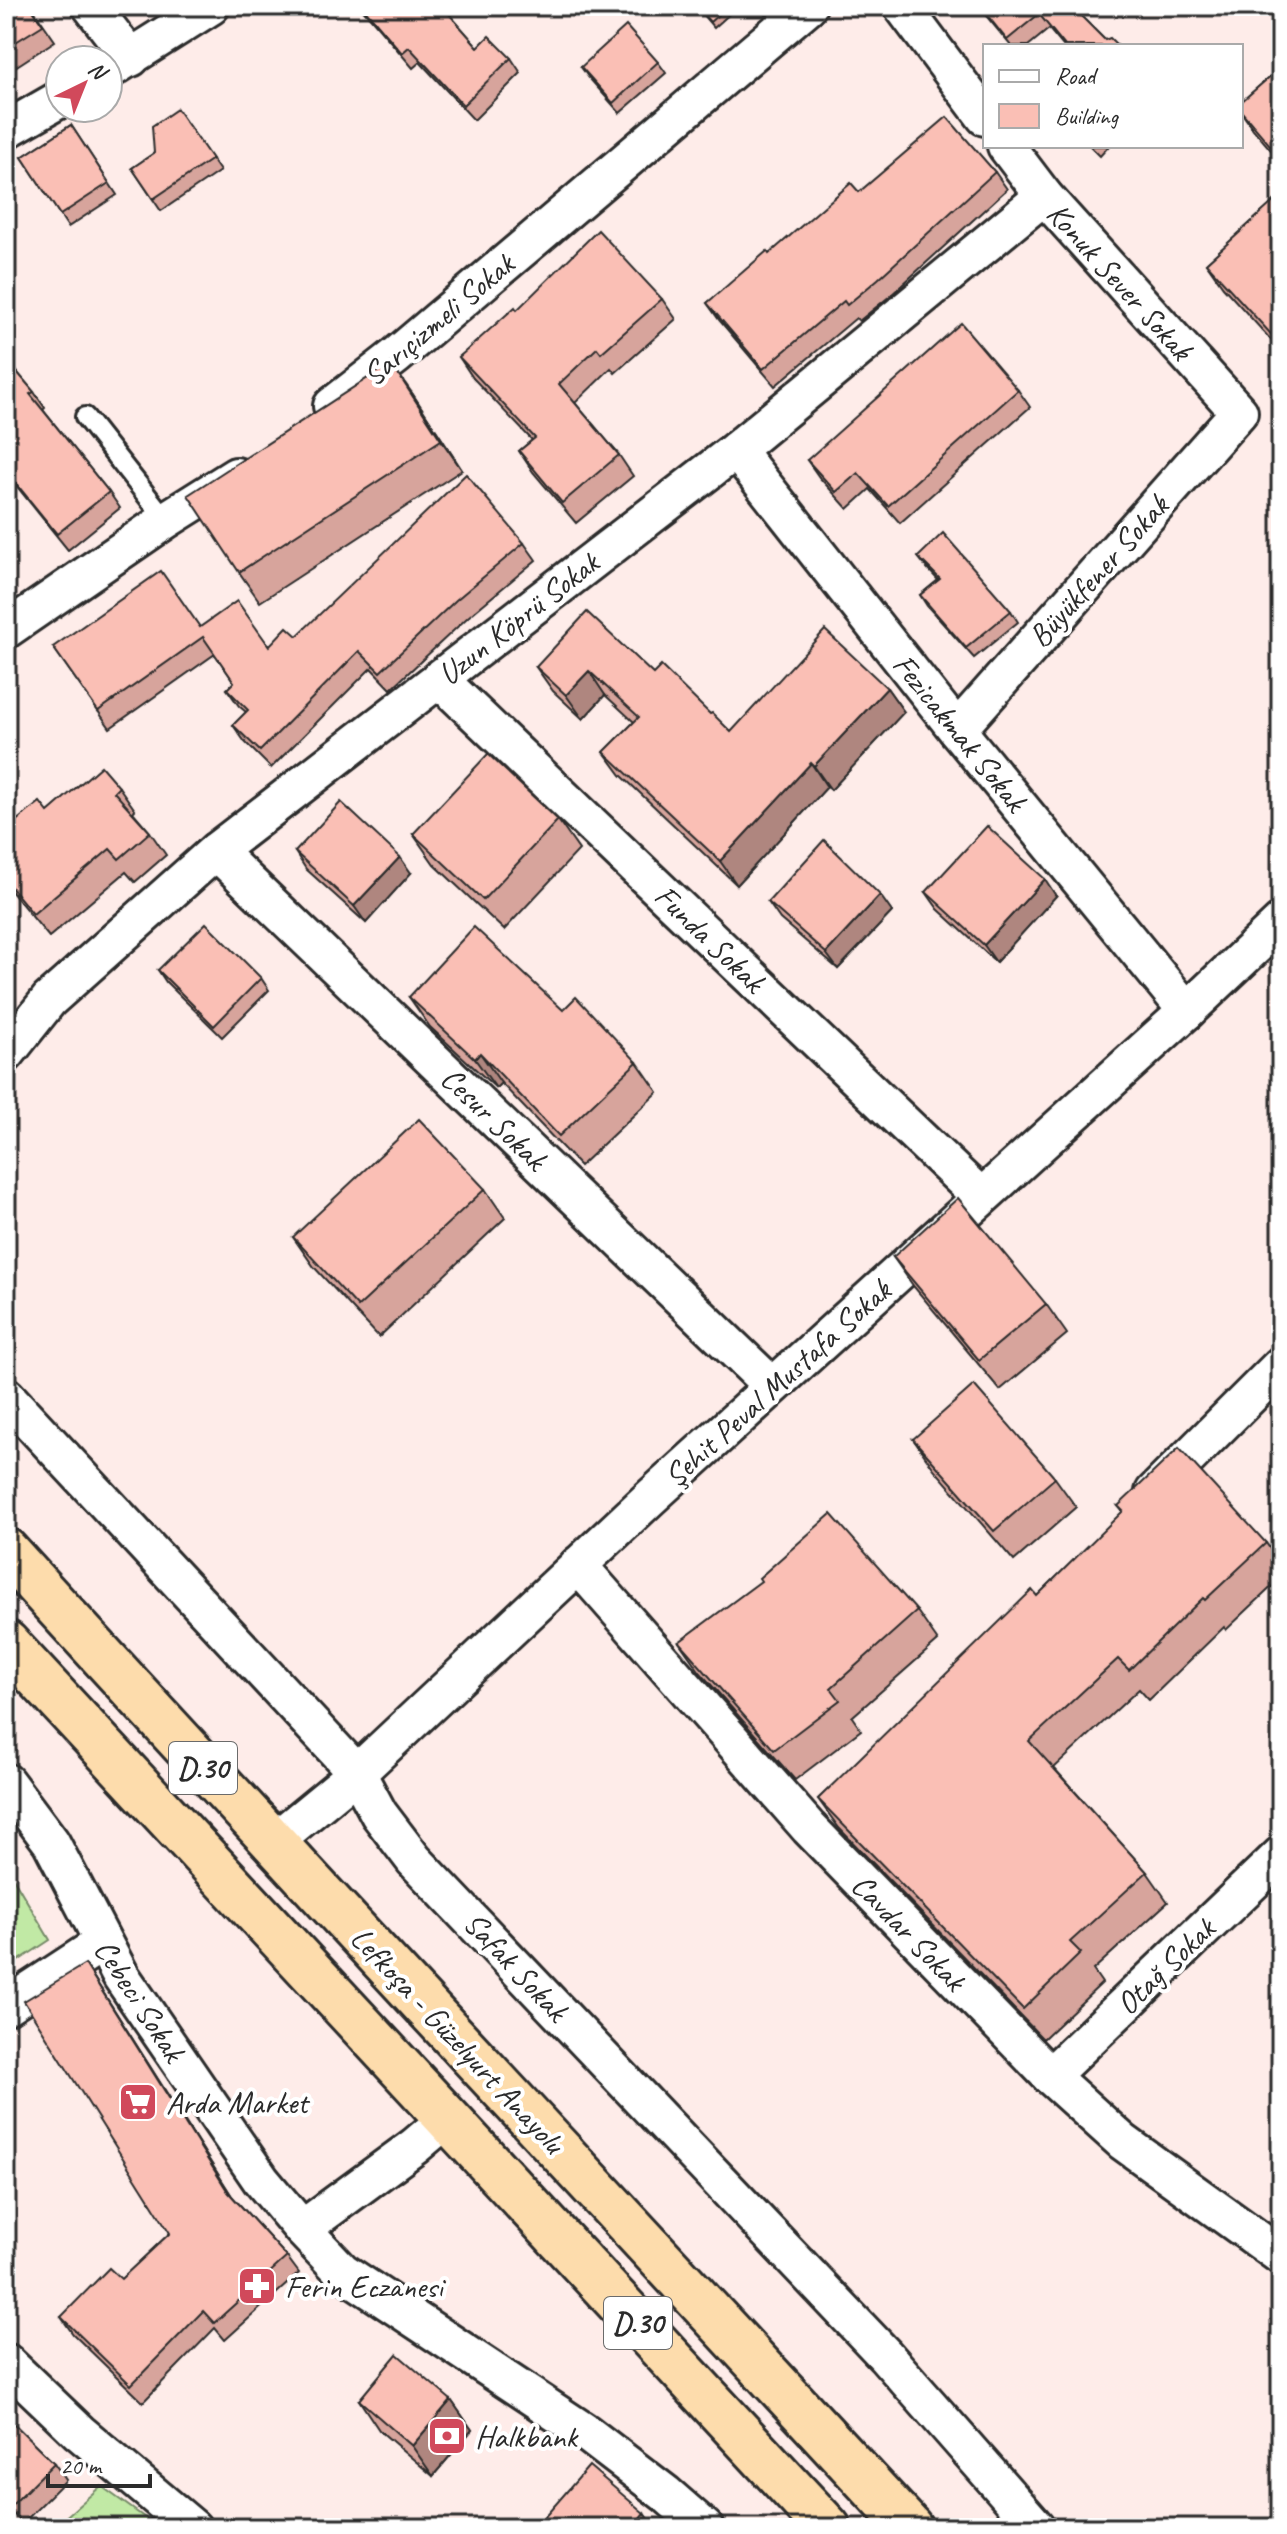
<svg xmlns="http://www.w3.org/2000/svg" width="1287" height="2534" font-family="Caveat,sans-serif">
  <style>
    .green { fill: #c1e9a5; stroke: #768a68; stroke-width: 2 }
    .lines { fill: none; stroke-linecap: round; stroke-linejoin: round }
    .lane-casing { stroke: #2b2b2b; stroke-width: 24 }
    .street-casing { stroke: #2b2b2b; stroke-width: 42 }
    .highway-casing { stroke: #2b2b2b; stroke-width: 50 }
    .lane { stroke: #fff; stroke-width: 18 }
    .street { stroke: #fff; stroke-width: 36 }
    .highway { stroke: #fddcac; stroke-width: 44 }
    .wall { fill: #d7a49c; stroke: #2b2b2b; stroke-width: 2 }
    .shaded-wall { fill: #af867f; stroke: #2b2b2b; stroke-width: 2 }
    .building { fill: #fabfb5; stroke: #2b2b2b; stroke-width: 2 }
    .labels { text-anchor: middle; stroke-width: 8; stroke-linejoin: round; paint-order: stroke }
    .shield { fill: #fff; stroke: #6b6b6b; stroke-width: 2 }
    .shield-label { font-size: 30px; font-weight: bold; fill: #2b2b2b }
    .street-label { font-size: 32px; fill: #2b2b2b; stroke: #fff }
    .poi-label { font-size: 32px; fill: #2b2b2b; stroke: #fff; text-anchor: start }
  </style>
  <rect width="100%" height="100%" fill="#feece9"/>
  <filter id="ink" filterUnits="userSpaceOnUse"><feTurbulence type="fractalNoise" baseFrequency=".0125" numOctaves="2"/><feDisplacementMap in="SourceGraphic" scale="16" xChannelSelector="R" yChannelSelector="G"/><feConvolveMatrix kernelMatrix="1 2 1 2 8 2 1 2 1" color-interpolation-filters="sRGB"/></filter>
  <g filter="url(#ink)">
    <g class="green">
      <polygon points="6,1866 50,1940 6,1969"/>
      <polygon points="101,2486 159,2528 53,2528"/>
    </g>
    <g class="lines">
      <defs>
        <polyline id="lane" points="85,417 166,520"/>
        <g id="street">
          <polyline points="91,6 131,58"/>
          <polyline points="902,6 985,117"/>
          <polyline points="108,71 211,6"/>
          <polyline points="6,130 60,99"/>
          <polyline points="332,406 396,356 808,6"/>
          <polyline points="736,450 957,730 1187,1011"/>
          <polyline points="6,630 166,520 236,476"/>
          <polyline points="439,679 981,1197"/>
          <polyline points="957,730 1239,412 1044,196 1006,146"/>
          <polyline points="216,851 772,1386"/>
          <polyline points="6,1054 49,1000 216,851 736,450 1044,196"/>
          <polyline points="6,1396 357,1773 379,1814 414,1860 885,2355 1037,2528"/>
          <polyline points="1154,1492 1281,1365"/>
          <polyline points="578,1565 809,1828 1050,2076 1123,2142 1281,2256"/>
          <polyline points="6,1782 51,1842 121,1976 261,2180 302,2229 342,2271 585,2432 666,2494 705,2528"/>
          <polyline points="272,1843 357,1773 649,1499 1187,1011 1281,922"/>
          <polyline points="6,2006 102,1943"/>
          <polyline points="1050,2076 1281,1855"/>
          <polyline points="302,2229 415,2146 448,2118"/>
          <polyline points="6,2362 79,2432 193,2528"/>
        </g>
        <g id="highway">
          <path d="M6 1551C305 1879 609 2202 910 2528"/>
          <polyline points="6,1643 828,2528"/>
        </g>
      </defs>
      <use href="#lane" class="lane-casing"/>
      <use href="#street" class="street-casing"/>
      <use href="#highway" class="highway-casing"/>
      <use href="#lane" class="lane"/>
      <use href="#street" class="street"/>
      <use href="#highway" class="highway"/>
    </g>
    <g class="wall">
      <polygon points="6,6 31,6 55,41 6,73"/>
      <polygon points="360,6 442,6 478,47 511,58 521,73 474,120 420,62 413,68"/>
      <polygon points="570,6 589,6 579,15"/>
      <polygon points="695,6 733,6 735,9 714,28"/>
      <polygon points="978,6 1071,6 1105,40 1118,46 1063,46 1049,29 1028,46 1011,46"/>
      <polygon points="658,62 666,73 620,113 588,77 581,67"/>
      <polygon points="1281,67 1281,162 1253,129 1241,112 1241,102"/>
      <polygon points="177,109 220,171 161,211 132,168 154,153"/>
      <polygon points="71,125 117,195 68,227 22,157"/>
      <polygon points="1090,146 1109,146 1100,156"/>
      <polygon points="995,172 1007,189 890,296 859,321 856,318 775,386 719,320 707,303 769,254 859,192"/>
      <polygon points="1281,195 1281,351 1223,287 1206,263"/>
      <polygon points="662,299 676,319 615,373 611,368 575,403 619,455 633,476 576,523 533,472 519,451 532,440 473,378 459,357 517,310"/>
      <polygon points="6,359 34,392 45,408 43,410 109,492 120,508 68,550 6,473"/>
      <polygon points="1018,390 1030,407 900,523 870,489 848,509 819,477 807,460"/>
      <polygon points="412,393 462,470 260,602 239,572"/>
      <polygon points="524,543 536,560 468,617 391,689 371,668 271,768 245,742 233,725 246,712 239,706 227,689 234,682 215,654 110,728 53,647 200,627 269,646 297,636"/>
      <polygon points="918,557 1011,611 1018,622 974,658 927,606 920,595 938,580 926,567"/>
      <polygon points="536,667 653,674 710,714 731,732 887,688 904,712 831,790 827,787 737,885 621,775 604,752 634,722 605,695 583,719 553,691"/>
      <polygon points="119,787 135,810 133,812 150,832 166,855 135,882 126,872 49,937 6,885 6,829 48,812"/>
      <polygon points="558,820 579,850 504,930 434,864 413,834"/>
      <polygon points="295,852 411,873 366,923 306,869"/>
      <polygon points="926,892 1056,896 996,962 938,909"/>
      <polygon points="768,902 892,912 838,969 780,919"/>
      <polygon points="158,970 261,978 269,990 222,1037 166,982"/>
      <polygon points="409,997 563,1010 637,1062 658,1092 580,1166 501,1083 496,1088 430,1027"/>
      <polygon points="485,1189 505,1218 379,1337 314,1267 293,1237"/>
      <polygon points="893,1257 1046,1304 1067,1334 1000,1390 914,1287"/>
      <polygon points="913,1439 1055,1478 1076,1507 1014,1561 934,1469"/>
      <polygon points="1118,1506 1266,1543 1281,1564 1281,1578 1226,1630 1224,1627 1149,1700 1139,1689 1054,1768 1147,1872 1168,1902 1093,1970 1102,1983 1043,2039 839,1828 818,1799 1037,1596 1123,1512"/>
      <polygon points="917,1611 938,1641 852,1717 861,1730 795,1780 700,1672 679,1642"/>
      <polygon points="85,1964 232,2196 287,2257 299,2273 225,2340 215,2328 143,2402 73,2334 61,2317 121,2279 170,2233"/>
      <polygon points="359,2400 451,2400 472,2430 433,2476 379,2430"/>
      <polygon points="6,2416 54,2463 66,2480 23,2523 10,2511 6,2515"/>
    </g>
    <g class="shaded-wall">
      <polygon points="391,363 412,393 462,470 441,440"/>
      <polygon points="589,671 605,695 583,719 566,695"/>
      <polygon points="887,688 904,712 831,790 814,766"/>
      <polygon points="811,763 827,787 737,885 720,861"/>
      <polygon points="400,857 411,873 366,923 354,906"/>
      <polygon points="1045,879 1056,896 996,962 984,945"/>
      <polygon points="880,895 892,912 838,969 826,953"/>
      <polygon points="480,1053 501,1083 496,1088 475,1059"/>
      <polygon points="85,1964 96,1981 240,2209 228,2192"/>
      <polygon points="451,2400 472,2430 433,2476 412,2446"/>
      <polygon points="644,2513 654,2528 634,2528 633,2526"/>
    </g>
    <g class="building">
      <polygon points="6,6 30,6 43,25 6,48"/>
      <polygon points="362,6 442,6 478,47 489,36 511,58 463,105 409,47 402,53"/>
      <polygon points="696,6 728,6 710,22"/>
      <polygon points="980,6 1071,6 1105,40 1110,38 1118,46 1065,46 1039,14 1007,40"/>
      <polygon points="626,26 658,62 613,103 581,67"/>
      <polygon points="1281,67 1281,158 1241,111 1241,102"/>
      <polygon points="177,109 212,159 153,199 132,168 154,153 152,126"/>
      <polygon points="947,117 995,172 878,279 847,305 844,301 763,369 707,303 767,251 769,254 851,183 859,192"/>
      <polygon points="71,125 109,183 60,215 22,157"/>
      <polygon points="1281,195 1281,345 1206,263"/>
      <polygon points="598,230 662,299 601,353 597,348 559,384 619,455 562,503 519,451 535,438 459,357 515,307 517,310"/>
      <polygon points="961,323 1018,390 888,506 858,473 836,492 807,460"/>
      <polygon points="6,359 34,392 30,394 109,492 57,534 6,471"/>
      <polygon points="391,363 441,440 239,572 188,495"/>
      <polygon points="466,474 524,543 456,600 380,672 359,651 260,751 233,725 248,710 227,689 234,682 203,637 98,711 53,647 161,571 200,627 237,601 269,646 287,627 297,636"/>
      <polygon points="943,533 1011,611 966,648 920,595 940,579 918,557"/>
      <polygon points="587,612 653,674 661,666 710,714 712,713 731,732 825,630 887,688 814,766 811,763 720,861 604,752 639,717 589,671 566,695 536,667"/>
      <polygon points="488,754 558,820 483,900 413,834"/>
      <polygon points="101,766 119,787 114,792 150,832 119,859 110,849 33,914 6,881 6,829 40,802 48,812"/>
      <polygon points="341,802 400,857 354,906 295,852"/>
      <polygon points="987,826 1045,879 984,945 926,892"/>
      <polygon points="824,840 880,895 826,953 768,902"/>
      <polygon points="206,923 261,978 214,1026 158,970"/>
      <polygon points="474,927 563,1010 576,997 637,1062 559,1136 480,1053 475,1059 409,997"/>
      <polygon points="419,1119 485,1189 358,1307 293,1237"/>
      <polygon points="958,1198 1046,1304 979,1360 893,1257"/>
      <polygon points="974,1385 1055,1478 994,1531 913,1439"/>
      <polygon points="1179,1448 1266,1543 1205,1600 1203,1598 1129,1670 1118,1659 1029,1741 1147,1872 1070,1942 1081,1953 1023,2009 818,1799 1032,1590 1037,1596 1123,1511 1118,1506"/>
      <polygon points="831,1514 917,1611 831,1688 840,1700 774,1750 679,1642 761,1581 759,1578"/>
      <polygon points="85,1964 228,2192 287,2257 214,2323 203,2311 131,2385 61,2317 109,2268 121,2279 170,2233 24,2001"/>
      <polygon points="397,2354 451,2400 412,2446 359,2400"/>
      <polygon points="6,2416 54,2463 11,2506 6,2501"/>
      <polygon points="589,2466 644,2513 633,2526 634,2528 535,2528"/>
    </g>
  </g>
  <defs>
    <symbol id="supermarket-square" viewBox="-11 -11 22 22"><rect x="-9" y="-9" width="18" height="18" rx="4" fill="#d1495b" stroke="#fff"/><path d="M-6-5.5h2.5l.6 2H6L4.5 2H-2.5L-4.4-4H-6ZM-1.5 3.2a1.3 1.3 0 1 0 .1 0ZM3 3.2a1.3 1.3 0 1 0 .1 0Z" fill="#fff"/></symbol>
    <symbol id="pharmacy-square" viewBox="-11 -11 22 22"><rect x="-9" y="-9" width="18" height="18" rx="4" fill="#d1495b" stroke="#fff"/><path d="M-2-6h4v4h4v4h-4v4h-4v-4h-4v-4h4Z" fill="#fff"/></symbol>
    <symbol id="bank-square" viewBox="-11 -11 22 22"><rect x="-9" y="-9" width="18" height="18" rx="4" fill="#d1495b" stroke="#fff"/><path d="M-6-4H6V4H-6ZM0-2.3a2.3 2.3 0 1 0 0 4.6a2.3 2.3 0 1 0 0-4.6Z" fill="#fff"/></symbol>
  </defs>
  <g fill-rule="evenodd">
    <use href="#supermarket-square" x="116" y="2080" width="44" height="44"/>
    <use href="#pharmacy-square" x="235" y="2264" width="44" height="44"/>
    <use href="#bank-square" x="425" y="2414" width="44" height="44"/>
  </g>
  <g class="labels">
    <g class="shield">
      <rect x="169" y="1742" width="68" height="52" rx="6"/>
      <rect x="604" y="2297" width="68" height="52" rx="6"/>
    </g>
    <g class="shield-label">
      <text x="203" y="1778">D.30</text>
      <text x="638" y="2333">D.30</text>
    </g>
    <g class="street-label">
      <text transform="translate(1120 281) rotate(48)" y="11">Konuk Sever Sokak</text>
      <text transform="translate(438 319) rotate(-40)" y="11">Sarıçizmeli Sokak</text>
      <text transform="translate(1098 571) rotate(-48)" y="11">Büyükfener Sokak</text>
      <text transform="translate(518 618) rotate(-38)" y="11">Uzun Köprü Sokak</text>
      <text transform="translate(960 732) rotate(51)" y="11">Fezicakmak Sokak</text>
      <text transform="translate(710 938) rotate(44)" y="11">Funda Sokak</text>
      <text transform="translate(494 1118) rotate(44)" y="11">Cesur Sokak</text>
      <text transform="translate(777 1383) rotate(-42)" y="11">Şehit Peval Mustafa Sokak</text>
      <text transform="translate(909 1932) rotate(46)" y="11">Cavdar Sokak</text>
      <text transform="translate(516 1966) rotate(47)" y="11">Safak Sokak</text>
      <text transform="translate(1165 1966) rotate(-44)" y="11">Otağ Sokak</text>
      <text transform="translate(140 2000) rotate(57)" y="11">Cebeci Sokak</text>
      <text transform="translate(458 2040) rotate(47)" y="11">Lefkoşa - Güzelyurt Anayolu</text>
    </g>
    <g class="poi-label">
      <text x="166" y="2113">Arda Market</text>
      <text x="285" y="2297">Ferin Eczanesi</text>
      <text x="475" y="2447">Halkbank</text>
    </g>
  </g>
  <rect width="1287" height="2534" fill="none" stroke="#fff" stroke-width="32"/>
  <rect x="16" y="16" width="1255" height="2502" fill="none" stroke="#2b2b2b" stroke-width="3" filter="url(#ink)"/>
  <rect x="983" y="44" width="260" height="104" fill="#ffffff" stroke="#aaaaaa" stroke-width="2"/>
  <rect x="999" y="70" width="40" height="12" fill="#ffffff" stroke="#aaaaaa" stroke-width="2"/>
  <text x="1055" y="84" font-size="24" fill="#2b2b2b">Road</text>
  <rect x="999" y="104" width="40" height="24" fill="#fabfb5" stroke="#aaaaaa" stroke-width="2"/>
  <text x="1055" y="124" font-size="24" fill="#2b2b2b">Building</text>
  <g transform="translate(84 84) rotate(43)"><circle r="38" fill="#ffffff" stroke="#aaaaaa" stroke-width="2"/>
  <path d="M0-6L14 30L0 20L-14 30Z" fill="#d1495b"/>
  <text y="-12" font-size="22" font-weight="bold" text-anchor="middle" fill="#2b2b2b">N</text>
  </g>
  <path d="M48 2474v12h102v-12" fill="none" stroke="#2b2b2b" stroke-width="4"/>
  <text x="60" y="2474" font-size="24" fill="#2b2b2b" stroke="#ffffff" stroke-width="6" paint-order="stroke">20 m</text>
</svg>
